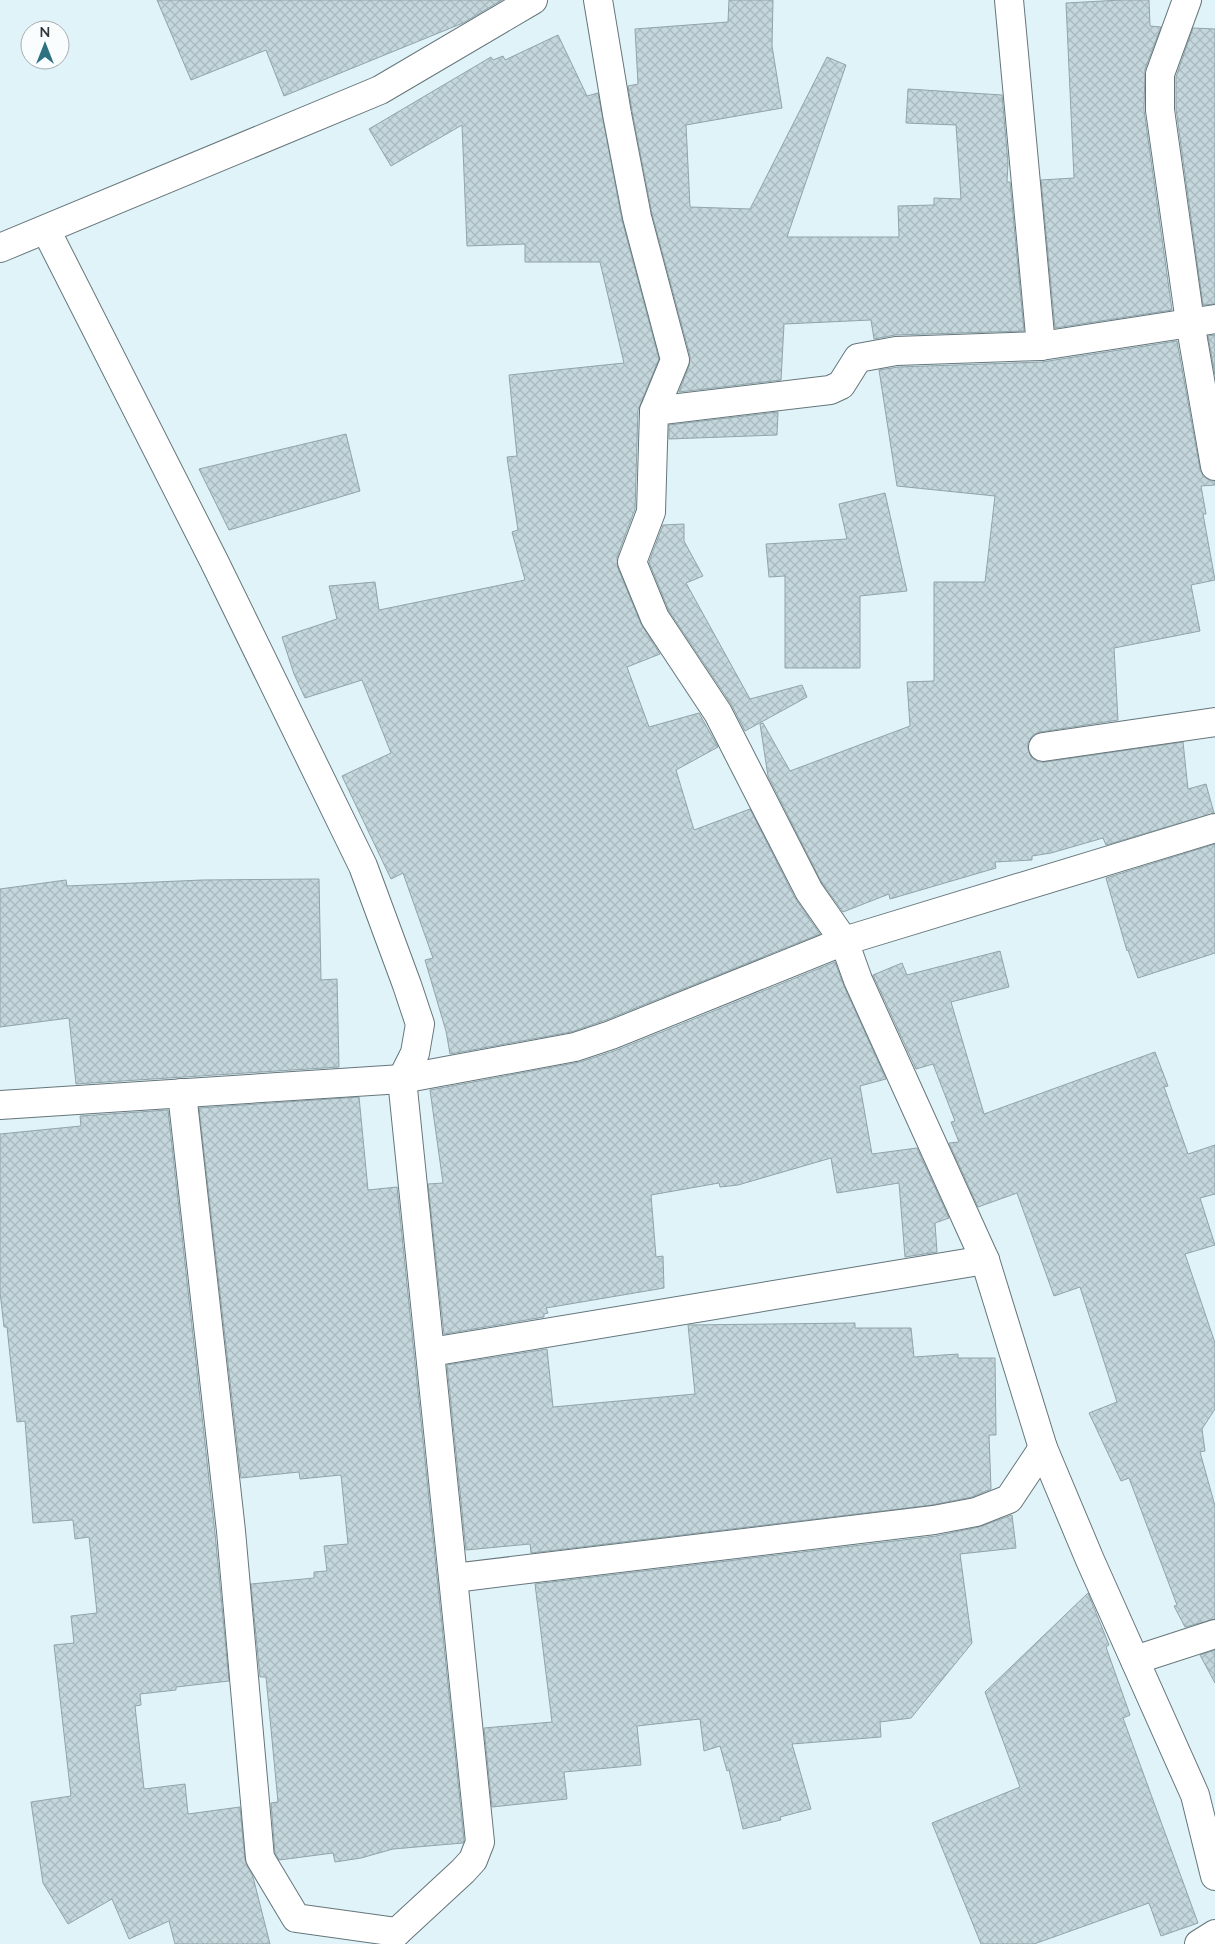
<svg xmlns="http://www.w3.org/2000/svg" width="1215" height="1944" font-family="Lato,sans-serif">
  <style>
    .building { fill: url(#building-cross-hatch); stroke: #91a4a9 }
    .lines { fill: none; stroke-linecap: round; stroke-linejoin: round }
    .minor-casing { stroke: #65767b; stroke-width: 30 }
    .minor { stroke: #fff; stroke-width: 28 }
  </style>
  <defs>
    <pattern id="building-cross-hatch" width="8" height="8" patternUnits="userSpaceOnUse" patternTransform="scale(1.25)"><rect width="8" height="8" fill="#c4d7dc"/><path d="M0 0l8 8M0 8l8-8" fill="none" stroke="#a9b9be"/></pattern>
  </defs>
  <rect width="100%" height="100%" fill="#e0f3f8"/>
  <g class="building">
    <polygon points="157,0 502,0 463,23 284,96 266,50 191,80"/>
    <polygon points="729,0 773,0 772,46 782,108 686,125 690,207 750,209 827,57 846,65 787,237 899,237 898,206 934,205 934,198 961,199 956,125 906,123 908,89 1002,95 1008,163 1007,182 1010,182 1024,331 895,335 874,339 871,320 784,324 781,380 679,392 689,366 690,356 652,214 632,111 628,86 638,84 635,29 728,22"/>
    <polygon points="1121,0 1149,0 1150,26 1161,27 1145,69 1144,110 1172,310 1055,328 1041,180 1074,178 1066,3"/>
    <polygon points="1193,28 1215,29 1215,304 1203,305 1176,109 1176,77"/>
    <polygon points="558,35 587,96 598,93 622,220 659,359 638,410 635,509 617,557 618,568 641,624 660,654 627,667 649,727 699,713 718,747 676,770 694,830 750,809 795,898 820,934 606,1020 571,1032 450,1054 446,1031 425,960 433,958 403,873 391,879 342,776 391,753 362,680 305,698 294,674 282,637 337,619 329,586 375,582 379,610 525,580 512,532 518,530 507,457 517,456 509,375 624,363 600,262 525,262 525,244 467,246 462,125 391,166 369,129 491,57 493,60 503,56 505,60"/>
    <polygon points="1215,335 1215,375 1208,336"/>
    <polygon points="1177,341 1200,469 1203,476 1209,480 1215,481 1215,485 1201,486 1206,514 1203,514 1215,580 1191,585 1200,631 1114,648 1118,720 1040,732 1033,735 1028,742 1028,749 1031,757 1038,762 1045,762 1183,742 1188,789 1206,784 1214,813 1106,845 1103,838 1051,853 1032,856 1032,860 995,862 996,868 890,899 889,894 843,912 822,883 768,776 760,724 763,723 790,771 910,726 907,682 934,681 934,582 985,582 995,496 897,486 879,370 898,367 1042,362"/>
    <polygon points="778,412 777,435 669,439 669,425"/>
    <polygon points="346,434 360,491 229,530 199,469"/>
    <polygon points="885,493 907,591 860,596 860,668 785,668 785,576 769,577 766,544 847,539 839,504"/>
    <polygon points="684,524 684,541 703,576 686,583 750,699 802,685 807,697 745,731 731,704 669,611 649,562 663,525"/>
    <polygon points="1215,844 1215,953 1138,978 1128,950 1127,951 1106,878"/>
    <polygon points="319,879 321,980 337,979 339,1067 76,1084 69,1018 0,1027 0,889 66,880 67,886 202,880"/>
    <polygon points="1000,951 1009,987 951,1002 984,1114 1155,1052 1168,1086 1164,1087 1188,1154 1215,1145 1215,1194 1200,1198 1215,1245 1185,1254 1215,1343 1215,1409 1202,1429 1205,1451 1200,1452 1215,1506 1215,1619 1185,1627 1174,1606 1177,1605 1129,1478 1121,1481 1089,1413 1117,1402 1080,1287 1054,1296 1017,1193 978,1207 949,1143 959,1142 951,1122 955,1121 933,1064 916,1069 873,975 902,963 907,975"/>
    <polygon points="835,962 844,986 886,1079 860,1086 872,1154 917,1148 949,1218 935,1223 937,1252 905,1257 899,1183 837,1193 831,1158 738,1185 720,1187 719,1183 651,1195 656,1257 663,1256 664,1288 546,1308 548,1313 544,1314 544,1317 444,1334 428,1184 443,1183 430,1090 580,1062 617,1050"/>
    <polygon points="359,1097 368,1190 397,1187 464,1840 463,1843 393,1849 361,1858 335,1862 333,1853 279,1860 275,1853 271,1803 278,1802 266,1677 260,1677 251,1584 314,1578 314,1572 327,1571 324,1546 348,1544 341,1475 300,1479 299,1472 241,1478 199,1108"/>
    <polygon points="168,1110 215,1533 229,1681 176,1687 176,1690 140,1694 141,1705 135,1706 144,1789 185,1784 188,1814 240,1807 245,1860 253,1877 270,1944 175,1944 169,1921 129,1939 112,1899 68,1924 43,1883 31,1802 71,1796 54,1645 74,1643 71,1616 97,1613 89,1537 75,1539 73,1520 33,1523 25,1421 17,1422 7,1327 4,1327 0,1292 0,1134 81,1126 80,1116"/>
    <polygon points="855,1323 855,1328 911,1328 914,1357 958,1354 958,1358 995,1358 996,1435 989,1435 991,1489 972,1497 932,1505 531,1553 530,1544 466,1550 447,1365 547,1349 553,1407 695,1394 688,1325"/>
    <polygon points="1012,1515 1016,1548 960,1554 972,1643 911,1718 880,1722 881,1737 792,1744 811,1809 780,1817 781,1820 743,1829 729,1770 727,1771 720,1746 704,1751 700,1719 637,1726 641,1765 564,1772 567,1799 492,1807 484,1728 552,1722 535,1584 936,1536 979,1527"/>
    <polygon points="1088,1593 1109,1645 1106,1647 1130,1715 1123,1718 1198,1923 1161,1936 1149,1903 1034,1944 981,1944 932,1823 1020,1787 985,1692"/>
    <polygon points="1215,1650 1215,1683 1200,1655"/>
  </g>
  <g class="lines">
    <defs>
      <g id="minor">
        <polyline points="598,0 617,114 637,217 675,360 654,411 651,512 632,562 655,618 718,713 809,891 844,941 858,980 985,1260 1043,1448 1090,1560 1195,1795 1215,1876"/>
        <polyline points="1009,0 1041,346"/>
        <polyline points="1187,0 1160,74 1160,110 1190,322 1215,466"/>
        <polyline points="46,230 214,561 363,866 407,985 420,1024 415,1053 402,1079 480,1842 473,1860 463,1871 397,1932"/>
        <polyline points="0,248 380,90 533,0"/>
        <polyline points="654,411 830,390 841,385 858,358 896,351 1041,346 1215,319"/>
        <polyline points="1043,747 1215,722"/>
        <polyline points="182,1093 231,1531 260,1858 296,1918 397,1932"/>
        <polyline points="0,1105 402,1079 575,1047 611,1035 844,941 1215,828"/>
        <polyline points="431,1352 985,1260"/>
        <polyline points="454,1578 934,1520 976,1512 1009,1499 1043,1448"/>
        <polyline points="1135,1660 1215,1634"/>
        <polyline points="1199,1944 1215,1934"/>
      </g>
    </defs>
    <use href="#minor" class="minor-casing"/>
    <use href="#minor" class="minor"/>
  </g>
  <g transform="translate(45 45)"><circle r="24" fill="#f9fdfe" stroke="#a8aeaf"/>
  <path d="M0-4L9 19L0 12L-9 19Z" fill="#2e7282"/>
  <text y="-8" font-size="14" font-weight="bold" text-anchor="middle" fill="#2f3739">N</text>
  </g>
</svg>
